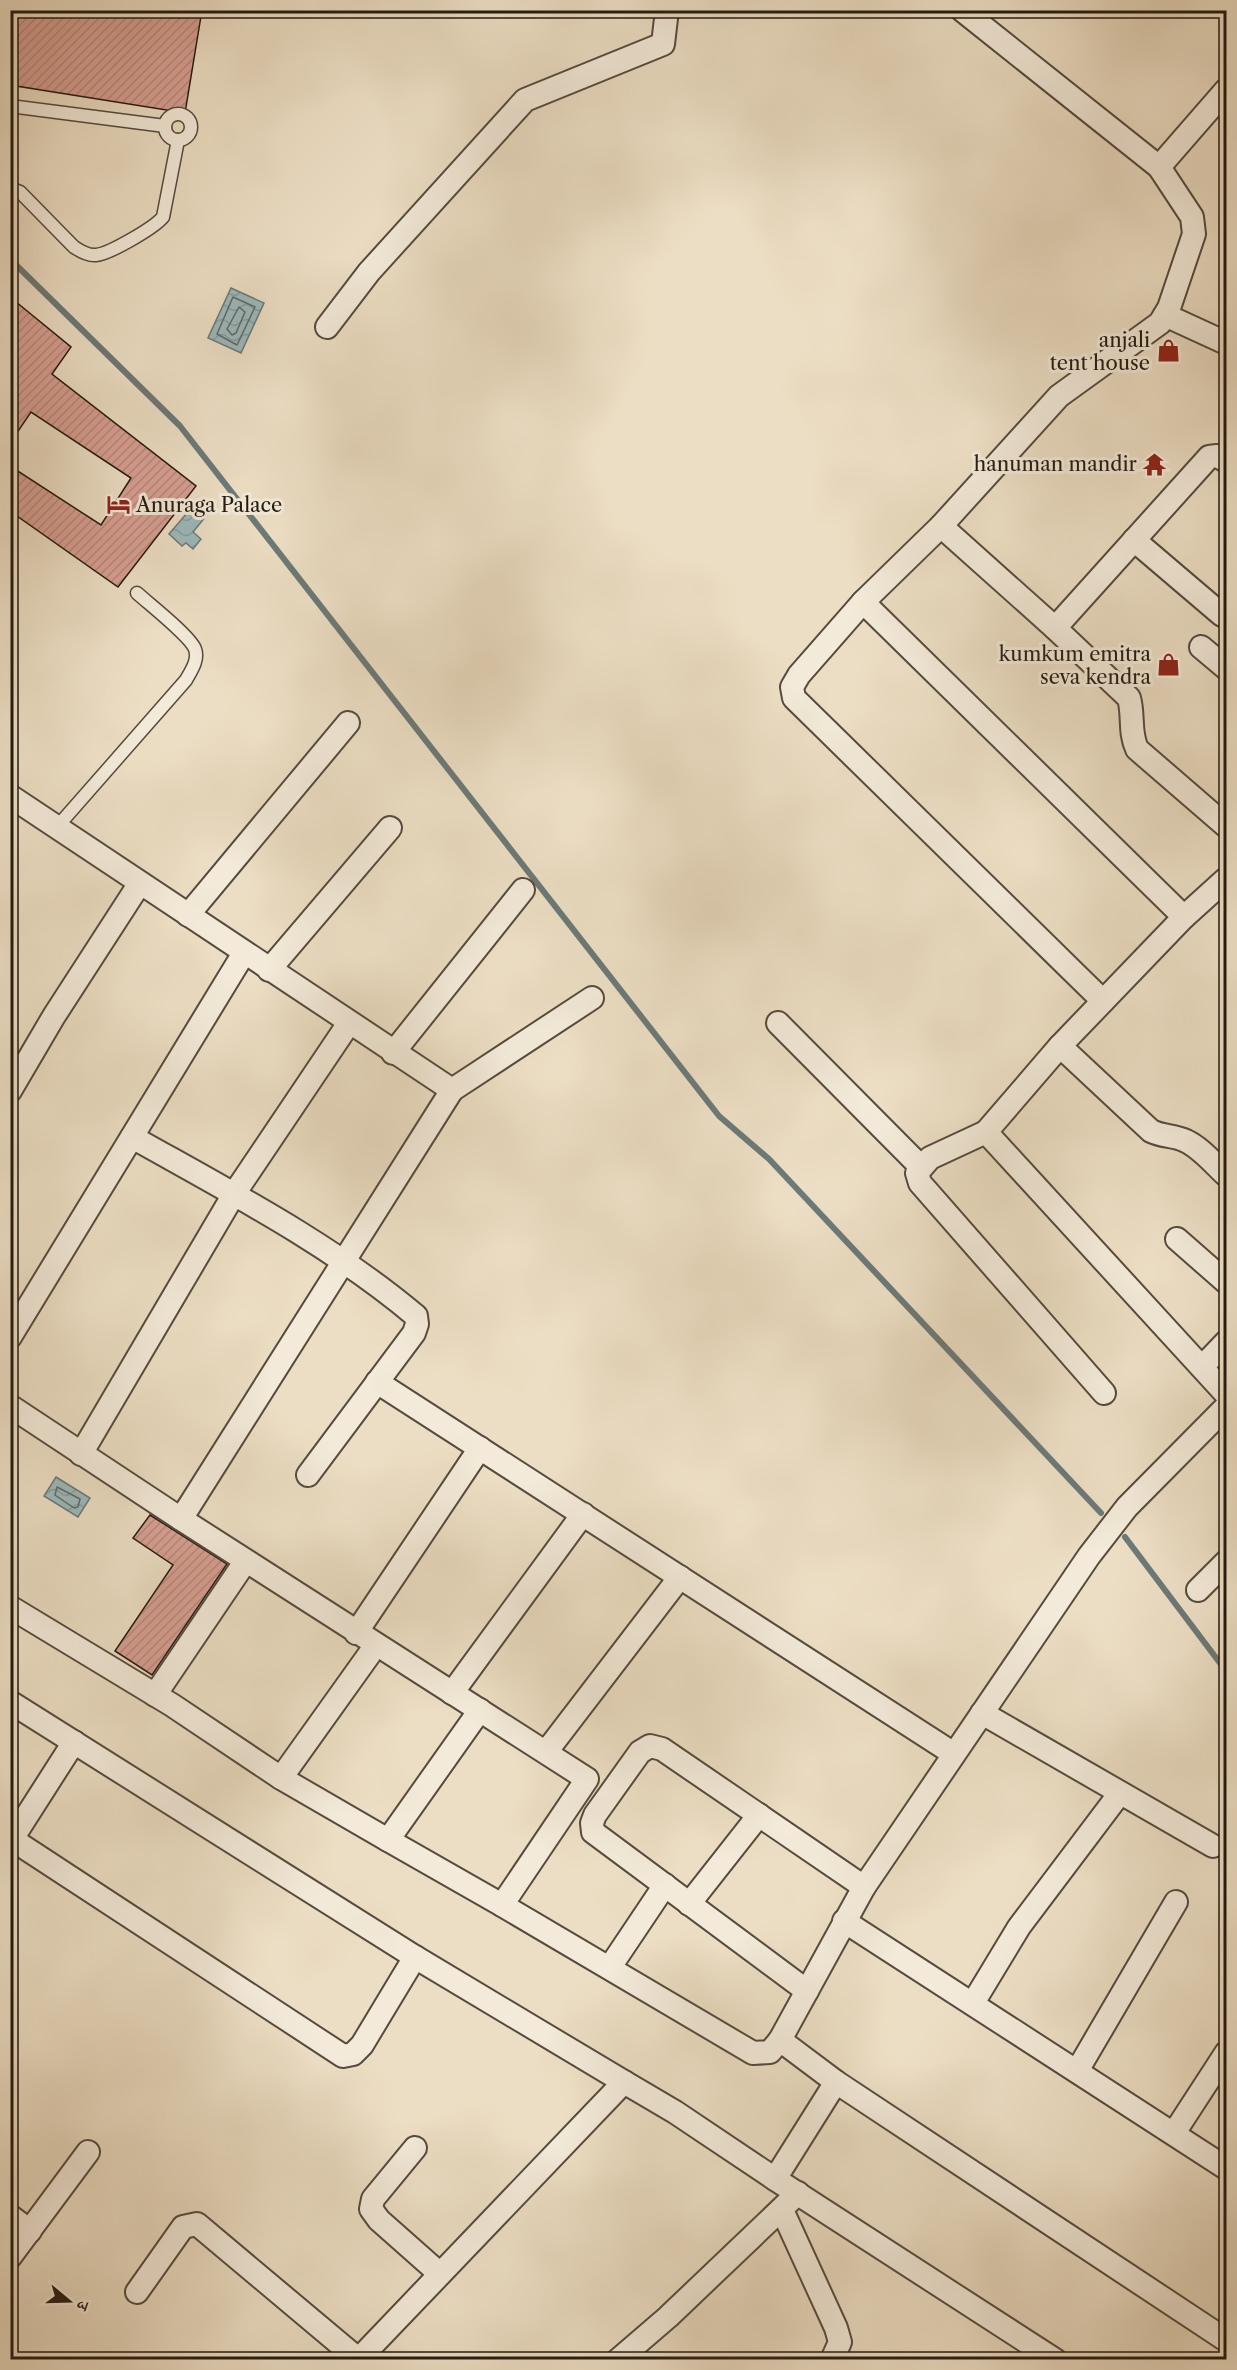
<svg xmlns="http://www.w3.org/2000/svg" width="1237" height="2370" font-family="'Libre Caslon Text','Noto Serif Devanagari',serif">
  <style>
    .water { fill: url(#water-waves); stroke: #6c7a78; stroke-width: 1.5 }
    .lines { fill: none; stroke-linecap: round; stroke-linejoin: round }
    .shore { stroke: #606a66; stroke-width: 1.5 }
    .stream { stroke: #6c7a78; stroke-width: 6 }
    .building { fill: url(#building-hatch); stroke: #231a10; stroke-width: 1.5 }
    .lane-casing { stroke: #554b3d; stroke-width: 15 }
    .street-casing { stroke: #554b3d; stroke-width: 26 }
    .lane { stroke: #f3ead9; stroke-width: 12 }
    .street { stroke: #f3ead9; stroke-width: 22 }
    .labels { text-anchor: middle; stroke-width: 6; stroke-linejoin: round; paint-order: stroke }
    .poi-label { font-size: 20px; fill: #231a10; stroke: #f3ead9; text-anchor: end }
  </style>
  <defs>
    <pattern id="water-waves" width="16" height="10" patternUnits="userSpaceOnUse" patternTransform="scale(1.5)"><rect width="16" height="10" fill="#9cbabd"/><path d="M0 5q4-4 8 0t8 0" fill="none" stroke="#869fa1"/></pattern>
    <pattern id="building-hatch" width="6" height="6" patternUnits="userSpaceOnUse" patternTransform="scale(1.5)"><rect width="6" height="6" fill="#d79f92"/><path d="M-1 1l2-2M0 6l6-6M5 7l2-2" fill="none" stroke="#b8887d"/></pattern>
  </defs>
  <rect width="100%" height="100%" fill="#ecdec4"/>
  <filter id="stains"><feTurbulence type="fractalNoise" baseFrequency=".00333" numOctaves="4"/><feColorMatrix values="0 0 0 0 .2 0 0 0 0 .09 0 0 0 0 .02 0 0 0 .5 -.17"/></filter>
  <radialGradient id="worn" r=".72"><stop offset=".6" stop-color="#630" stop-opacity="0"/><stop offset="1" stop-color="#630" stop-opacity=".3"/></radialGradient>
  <g class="water">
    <polygon points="231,288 264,303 241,353 208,338"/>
    <polygon points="194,505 201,511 206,505 211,510 193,532 201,539 193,549 186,543 182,546 169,534"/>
    <polygon points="56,1477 90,1498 78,1517 44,1496"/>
  </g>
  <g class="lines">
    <g class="shore">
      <polygon points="233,297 255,307 237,345 217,334"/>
      <polygon points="239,307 245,312 236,333 232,335 227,329"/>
      <polygon points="57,1487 80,1499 78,1507 74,1508 55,1495"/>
    </g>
    <g class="stream">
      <polyline points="10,259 180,426 719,1116 769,1159 1101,1513"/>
      <polyline points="1125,1537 1226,1671"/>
    </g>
  </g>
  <g class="building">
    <polygon points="10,10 202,10 185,113 10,85"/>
    <polygon points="10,297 71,347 52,374 196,486 118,587 10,511 10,466 101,525 131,478 31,412 10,443"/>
    <polygon points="150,1515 227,1564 152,1675 115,1651 173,1565 133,1538"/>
  </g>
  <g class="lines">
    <defs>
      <g id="lane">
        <polyline points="10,106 165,126"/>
        <circle cx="178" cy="127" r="13"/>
        <path d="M10 188 20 192 74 247C80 251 88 256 96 255 109 254 154 228 163 217L178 140"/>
        <path d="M57 827 186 680C191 671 199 660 195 649 190 636 149 604 137 593"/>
      </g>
      <g id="street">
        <polyline points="962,10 1159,167 1192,217 1194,234 1169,308 1160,323 1059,396 941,526 863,602 1184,917 1060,1046 986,1132 1226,1394"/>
        <polyline points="1159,167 1226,90"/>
        <polyline points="1165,315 1226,343"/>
        <polyline points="327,327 369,272 525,100 663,44 667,10"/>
        <path d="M1226 461 1217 456 1209 457 1055 628 1129 698C1134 716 1129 732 1137 749L1226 826"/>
        <polyline points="941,526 1055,628"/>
        <polyline points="1134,540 1222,615"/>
        <polyline points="863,602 799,675 792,687 794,698 1103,1001"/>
        <polyline points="1201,647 1226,668"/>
        <polyline points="10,796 452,1090 181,1519 10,1406"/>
        <polyline points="188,915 348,723"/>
        <polyline points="1184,917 1226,879"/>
        <polyline points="269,970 390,828"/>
        <polyline points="778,1023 920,1166"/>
        <path d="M1060 1046 1151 1131C1163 1137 1174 1135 1186 1141 1201 1148 1214 1164 1226 1175"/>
        <polyline points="393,1053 523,890"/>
        <polyline points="452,1090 592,998"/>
        <polyline points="10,1091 54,1016 140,883"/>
        <polyline points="986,1132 930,1158 917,1173 920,1183 1104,1393"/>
        <path d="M132 1137C228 1191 332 1245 416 1316L417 1324 414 1333 308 1475"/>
        <polyline points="1177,1239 1226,1282"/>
        <polyline points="10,1337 244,953"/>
        <polyline points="1203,1366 1226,1342"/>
        <polyline points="377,1382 954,1754"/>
        <polyline points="81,1454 234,1194 349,1023"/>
        <polyline points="181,1519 587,1779 502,1905 753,2053 770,2052 780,2040"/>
        <polyline points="1198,1590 1226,1562"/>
        <polyline points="10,1607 172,1705 281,1778 388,1840 480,1710"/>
        <polyline points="356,1633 480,1448"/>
        <polyline points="452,1693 583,1514"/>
        <polyline points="155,1695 245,1562"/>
        <polyline points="10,1702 415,1957 624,2082 359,2359"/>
        <polyline points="982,1713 1213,1846"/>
        <polyline points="546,1752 680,1577"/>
        <polyline points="281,1778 376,1645"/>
        <polyline points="10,1838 343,2056 353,2054 362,2045 415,1957"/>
        <polyline points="12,1839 74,1742"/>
        <polyline points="388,1840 502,1905"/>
        <polyline points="689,1904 759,1815"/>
        <polyline points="844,1921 1226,2168"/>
        <polyline points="610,1967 665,1885"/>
        <polyline points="807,1991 593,1832 592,1823 595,1815 640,1752 650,1746 662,1749 864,1887"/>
        <polyline points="973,2003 1019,1927 1120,1793"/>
        <polyline points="1077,2071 1176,1902"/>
        <polyline points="624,2082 675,2112 775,2179 836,2082 780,2040 864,1887 1089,1556 1127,1507 1226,1407"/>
        <polyline points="836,2082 1226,2340"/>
        <polyline points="1174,2133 1226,2053"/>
        <polyline points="415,2148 373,2199 371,2209 379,2220 440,2274"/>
        <polyline points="775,2179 1055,2360"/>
        <polyline points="782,2210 836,2328 840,2342 832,2360"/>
        <polyline points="10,2216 30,2231"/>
        <polyline points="10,2257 88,2152"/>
        <polyline points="137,2292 183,2227 197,2224 359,2360"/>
        <polyline points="618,2360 668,2317 798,2193"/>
      </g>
    </defs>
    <use href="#lane" class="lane-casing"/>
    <use href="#street" class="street-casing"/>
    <use href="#lane" class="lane"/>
    <use href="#street" class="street"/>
  </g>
  <defs>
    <symbol id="shop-bare" viewBox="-9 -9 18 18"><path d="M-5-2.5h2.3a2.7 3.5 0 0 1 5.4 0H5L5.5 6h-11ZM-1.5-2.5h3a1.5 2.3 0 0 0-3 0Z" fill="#8f2418" stroke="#f3ead9" stroke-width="2.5" paint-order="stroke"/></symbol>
    <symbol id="temple-bare" viewBox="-9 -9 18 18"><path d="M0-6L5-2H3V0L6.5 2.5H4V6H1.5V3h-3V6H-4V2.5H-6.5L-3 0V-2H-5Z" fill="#8f2418" stroke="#f3ead9" stroke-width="2.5" paint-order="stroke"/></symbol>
    <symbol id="hotel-bare" viewBox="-9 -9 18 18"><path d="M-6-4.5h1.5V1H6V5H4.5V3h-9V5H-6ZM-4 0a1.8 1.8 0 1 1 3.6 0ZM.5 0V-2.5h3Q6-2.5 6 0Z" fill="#8f2418" stroke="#f3ead9" stroke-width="2.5" paint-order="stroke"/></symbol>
  </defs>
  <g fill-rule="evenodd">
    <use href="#shop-bare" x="1152" y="334" width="33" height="33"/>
    <use href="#temple-bare" x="1138" y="448" width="33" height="33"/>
    <use href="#hotel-bare" x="102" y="488" width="33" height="33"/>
    <use href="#shop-bare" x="1152" y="648" width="33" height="33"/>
  </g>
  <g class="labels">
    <g class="poi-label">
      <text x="1150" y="347">anjali<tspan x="1150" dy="23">tent house</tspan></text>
      <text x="1137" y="471">hanuman mandir</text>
      <text x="136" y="512" text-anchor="start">Anuraga Palace</text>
      <text x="1151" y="661">kumkum emitra<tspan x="1151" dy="23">seva kendra</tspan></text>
    </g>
  </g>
  <rect width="1237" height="2370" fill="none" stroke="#ecdec4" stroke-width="36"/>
  <rect x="12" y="12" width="1213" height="2346" fill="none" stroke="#231a10" stroke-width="3"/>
  <rect x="18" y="18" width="1201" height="2334" fill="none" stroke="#231a10" stroke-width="1.5"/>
  <g transform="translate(69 2301) rotate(109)" stroke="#f3ead9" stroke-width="4.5" paint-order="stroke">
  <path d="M0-4.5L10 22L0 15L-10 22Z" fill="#231a10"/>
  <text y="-9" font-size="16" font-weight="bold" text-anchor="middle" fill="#231a10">उ</text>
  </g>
  <rect width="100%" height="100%" filter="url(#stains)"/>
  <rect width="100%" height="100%" fill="url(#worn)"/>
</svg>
